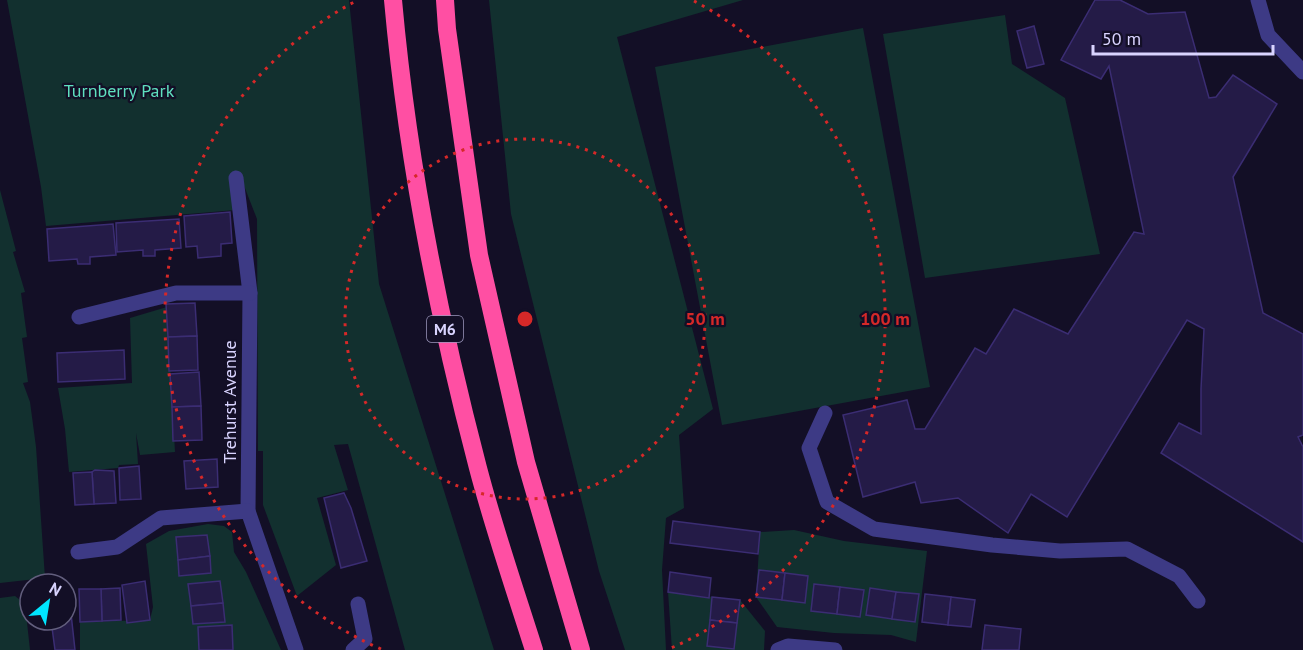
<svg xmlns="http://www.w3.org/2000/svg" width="1303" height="650" font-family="'PT Sans',sans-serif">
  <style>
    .green { fill: #12302f }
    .building { fill: #241b47; stroke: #3b2d73; stroke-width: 1.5 }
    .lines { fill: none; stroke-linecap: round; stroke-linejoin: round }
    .minor { stroke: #3d3a85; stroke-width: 15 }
    .highway { stroke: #ff4fa3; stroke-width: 18 }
    .ring { fill: none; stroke: #d62828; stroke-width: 3; stroke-dasharray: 3 6 }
    .labels { text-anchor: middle; stroke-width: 4.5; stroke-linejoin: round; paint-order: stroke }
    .shield { fill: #130f26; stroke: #9e99be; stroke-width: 1.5 }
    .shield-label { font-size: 16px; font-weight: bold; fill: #d9d4ff }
    .park-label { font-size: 18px; fill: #5fe0c0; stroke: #130f26 }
    .street-label { font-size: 18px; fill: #d9d4ff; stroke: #130f26 }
    .centre { fill: #d62828; stroke: #130f26; stroke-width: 3 }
    .ring-label { font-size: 18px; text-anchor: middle; font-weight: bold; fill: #d62828; stroke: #130f26; stroke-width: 4.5; stroke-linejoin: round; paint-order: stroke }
  </style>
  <rect width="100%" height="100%" fill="#130f26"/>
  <g class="green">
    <polygon points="7,0 349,0 379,284 494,650 405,650 348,444 334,445 348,490 317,498 336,565 297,596 263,505 263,451 258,451 257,219 241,178 236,210 46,226 41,187"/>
    <polygon points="489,0 743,0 617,37 713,409 679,435 684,508 666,518 662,570 666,650 625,650 599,571 511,214"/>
    <polygon points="1005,15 1012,64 1065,98 1100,254 925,278 883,34"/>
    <polygon points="863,28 930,387 722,425 655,67"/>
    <polygon points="0,190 16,251 13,252 25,292 21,293 27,337 22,338 28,382 23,383 30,402 36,447 45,578 0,583"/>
    <polygon points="167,307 175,452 140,455 136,433 138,464 119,465 118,468 69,472 65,429 58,388 132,383 130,318"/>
    <polygon points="208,524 224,526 232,532 234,552 246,572 281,650 80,650 80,622 150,620 153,607 146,544 169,531"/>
    <polygon points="794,530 844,541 927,551 916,642 891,635 834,633 777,627 756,597 760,532"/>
    <polygon points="668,592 740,600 765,631 764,650 672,650"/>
    <polygon points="15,596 25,604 30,650 0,650 0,598"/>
  </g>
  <g class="building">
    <polygon points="1095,0 1120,0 1148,14 1185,12 1209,98 1216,97 1233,75 1277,104 1233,177 1263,313 1303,334 1303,435 1298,437 1303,447 1303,542 1161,453 1179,423 1201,434 1201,389 1204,329 1187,320 1067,517 1031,494 1008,533 958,498 921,503 915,482 863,497 843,415 907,400 915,429 925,429 975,348 986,354 1014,309 1068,334 1134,232 1144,234 1109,66 1101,79 1061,60"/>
    <polygon points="1034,26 1044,64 1027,68 1017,31"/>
    <polygon points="230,212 232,243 221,244 221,256 198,258 197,246 186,247 184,216"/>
    <polygon points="179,219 181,248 155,250 155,256 143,256 143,250 117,252 116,223"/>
    <polygon points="113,224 116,255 90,257 90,264 78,264 77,259 49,261 47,229"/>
    <polygon points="195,303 197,336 168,337 166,304"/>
    <polygon points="197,336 198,370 169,371 168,337"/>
    <polygon points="124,350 125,379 58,382 57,353"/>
    <polygon points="199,372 201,406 172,407 170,374"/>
    <polygon points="201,406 202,440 173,441 172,407"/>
    <polygon points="217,459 218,487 186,489 184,461"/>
    <polygon points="139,466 141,499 120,500 119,468"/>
    <polygon points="95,470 114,471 116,503 94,504 92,472"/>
    <polygon points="92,472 94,504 75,505 73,473"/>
    <polygon points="344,493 351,508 367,561 341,568 324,498"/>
    <polygon points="673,521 760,532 758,554 670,543"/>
    <polygon points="207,535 210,556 178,560 176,537"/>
    <polygon points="210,556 211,573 179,576 178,560"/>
    <polygon points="759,570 785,573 782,600 756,597"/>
    <polygon points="670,572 711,578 709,598 668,592"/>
    <polygon points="785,573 808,576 805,603 782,600"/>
    <polygon points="145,581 150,620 127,623 122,585"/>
    <polygon points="220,581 223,603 191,606 188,584"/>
    <polygon points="814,584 840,587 837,614 811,611"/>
    <polygon points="66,586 68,586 75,650 55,650 51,620 66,620"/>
    <polygon points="840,587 864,590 860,617 837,614"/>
    <polygon points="120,588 121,620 102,621 101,589"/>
    <polygon points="870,588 896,592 892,619 866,615"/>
    <polygon points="79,589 101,589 102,621 80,622"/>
    <polygon points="896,592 919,594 915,622 892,619"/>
    <polygon points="925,594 951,597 948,625 922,622"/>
    <polygon points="712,597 740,600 737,623 710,620"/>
    <polygon points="951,597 975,600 971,627 948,625"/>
    <polygon points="223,603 225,622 193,624 191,606"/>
    <polygon points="710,620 737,623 734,649 707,646"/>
    <polygon points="232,625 233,650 199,650 198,627"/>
    <polygon points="985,625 1021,629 1019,650 982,650"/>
  </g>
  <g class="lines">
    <g class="minor">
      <polyline points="1258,0 1268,35 1303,72"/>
      <polyline points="236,178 250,293 248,511 296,650"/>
      <polyline points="79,317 176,293 250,293"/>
      <polyline points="825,413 809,448 827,502 874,529 992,545 1060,551 1127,549 1179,576 1198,601"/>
      <polyline points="78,552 117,547 161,518 248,511"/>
      <polyline points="353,650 365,639 358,604"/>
      <polyline points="778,650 788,646 835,650"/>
    </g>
    <g class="highway">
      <path d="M393 0C407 156 438 316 478 468 494 529 515 590 534 650"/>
      <polyline points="445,0 447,29 479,255 526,462 581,650"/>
    </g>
  </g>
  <g class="ring">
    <circle cx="525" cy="319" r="180"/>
    <path d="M381 649A360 360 0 0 1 356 1M694 1A360 360 0 0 1 669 649"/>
  </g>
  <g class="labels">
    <rect class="shield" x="427" y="316" width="36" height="26" rx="4.5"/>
    <g class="shield-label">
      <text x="445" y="335">M6</text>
    </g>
    <g class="park-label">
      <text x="119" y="97">Turnberry Park</text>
    </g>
    <g class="street-label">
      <text transform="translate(230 402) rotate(-90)" y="6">Trehurst Avenue</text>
    </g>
  </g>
  <circle cx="525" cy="319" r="9" class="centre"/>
  <g class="ring-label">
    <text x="705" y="325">50 m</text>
    <text x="885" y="325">100 m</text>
  </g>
  <g transform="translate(48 602) rotate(30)"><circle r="28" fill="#130f26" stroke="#625e7d" stroke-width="1.5"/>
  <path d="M0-4.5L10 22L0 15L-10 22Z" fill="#00e5ff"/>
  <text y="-9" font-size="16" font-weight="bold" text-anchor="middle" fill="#d9d4ff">N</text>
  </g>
  <path d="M1093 45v9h180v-9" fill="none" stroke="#d9d4ff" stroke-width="3"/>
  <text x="1102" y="45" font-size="18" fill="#d9d4ff" stroke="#130f26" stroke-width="4.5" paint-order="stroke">50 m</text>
</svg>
